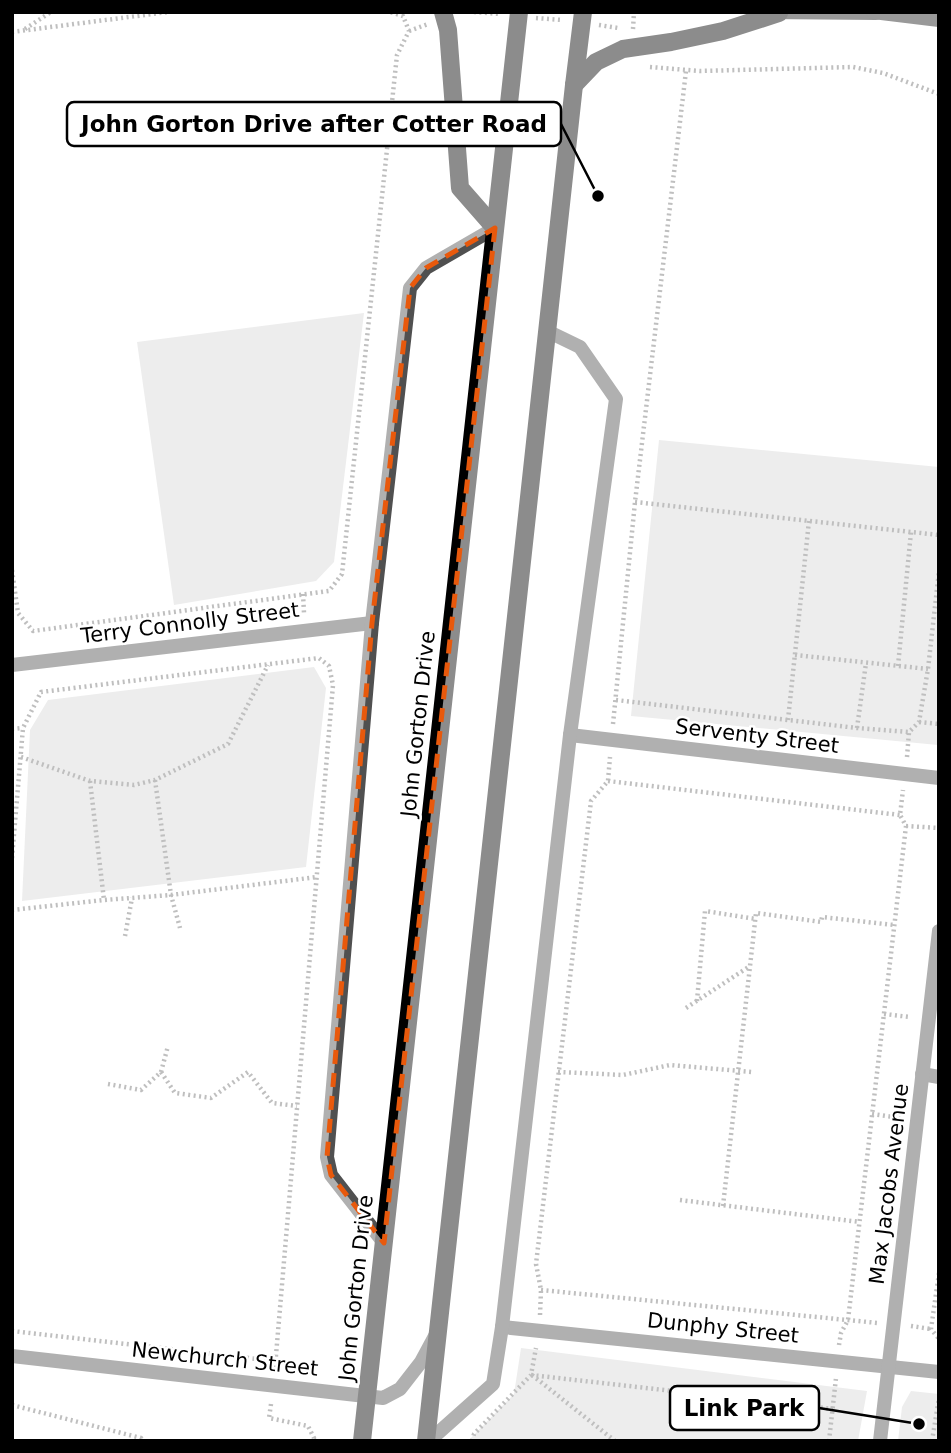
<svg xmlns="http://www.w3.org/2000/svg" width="951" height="1453" font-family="'DejaVu Sans',sans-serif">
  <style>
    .green { fill: #d7d7d7 }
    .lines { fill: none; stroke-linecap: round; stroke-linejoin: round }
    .path { stroke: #727272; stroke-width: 4.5; stroke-dasharray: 2 3.5; stroke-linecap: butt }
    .minor { stroke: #505050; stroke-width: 14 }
    .secondary { stroke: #1d1d1d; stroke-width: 14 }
    .primary { stroke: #000; stroke-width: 18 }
    .marked { fill: none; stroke: #e8590c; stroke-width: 5; stroke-dasharray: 14 9; stroke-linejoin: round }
    .labels { text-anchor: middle; stroke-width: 5; stroke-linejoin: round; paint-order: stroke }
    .street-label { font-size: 21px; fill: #000; stroke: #fff }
    .leader { fill: none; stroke: #000; stroke-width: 2.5 }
    .callout-dot { fill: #000; stroke: #fff; stroke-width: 2.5 }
    .callout { fill: #fff; stroke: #000; stroke-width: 2.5 }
    .callout-label { font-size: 23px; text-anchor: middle; font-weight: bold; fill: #000 }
  </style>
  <rect width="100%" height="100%" fill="#fff"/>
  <g class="green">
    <polygon points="364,313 334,562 316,581 174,605 137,342"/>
    <polygon points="659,440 939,467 938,745 631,716"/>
    <polygon points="314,667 326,688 306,867 22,901 30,730 48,700"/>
    <polygon points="521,1348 867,1391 858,1441 468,1441 514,1394"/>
    <polygon points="911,1391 939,1394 939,1441 898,1441 902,1407"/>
  </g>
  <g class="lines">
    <g class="path">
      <polyline points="474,12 500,14"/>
      <polyline points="536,18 562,20"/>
      <polyline points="599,25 618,28"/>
      <polyline points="25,29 51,12"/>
      <polyline points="633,29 634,12"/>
      <polyline points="409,31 428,24"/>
      <polyline points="12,32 168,12"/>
      <polyline points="650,67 700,71 853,67 883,73 939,94"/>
      <polyline points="635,502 939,535"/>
      <polyline points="12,570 18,613 33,631 329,591 342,574 397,55 409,31 403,16 390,12"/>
      <polyline points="303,594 304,613"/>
      <polyline points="795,655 928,669"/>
      <polyline points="898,666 911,532"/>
      <polyline points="616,700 857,728 909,732"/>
      <polyline points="788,720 809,521"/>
      <polyline points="919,722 939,724"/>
      <polyline points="613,724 635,502 686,71"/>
      <polyline points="857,728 866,663"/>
      <polyline points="12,729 23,728"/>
      <polyline points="21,757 90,781 134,785 155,780 228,744 268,665"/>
      <polyline points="907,757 909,732 919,722 928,669 939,571"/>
      <polyline points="155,780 171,895 180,928"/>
      <polyline points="90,781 104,900"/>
      <polyline points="608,781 900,815"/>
      <polyline points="906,826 939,828"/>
      <polyline points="12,858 23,728 41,692 319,658 329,666 333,685 275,1367"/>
      <polyline points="12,910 104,900 171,895 317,877"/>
      <polyline points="125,936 132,898"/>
      <polyline points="697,1001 705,911 756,919"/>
      <polyline points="686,1008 750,966"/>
      <polyline points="884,1014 910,1017"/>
      <polyline points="161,1072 168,1046"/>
      <polyline points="558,1072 623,1075 670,1065 752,1072"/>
      <polyline points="108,1084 141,1090 161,1072 175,1093 211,1098 248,1072 272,1103 297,1106"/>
      <polyline points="872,1114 900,1118"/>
      <polyline points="680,1200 860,1222"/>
      <polyline points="723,1206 756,913 821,922 822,917 894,925"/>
      <polyline points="939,1273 931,1329 939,1339"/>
      <polyline points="541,1290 878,1323"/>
      <polyline points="540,1315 541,1290 536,1264 591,801 608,781 610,757"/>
      <polyline points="911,1326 931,1329"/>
      <polyline points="12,1331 275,1361"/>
      <polyline points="839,1345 841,1333 848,1320 906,826 900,815 903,790"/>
      <polyline points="531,1375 833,1409"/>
      <polyline points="532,1375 615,1441"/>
      <polyline points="271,1404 269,1418 308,1426 314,1438 313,1441"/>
      <polyline points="12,1405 141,1438 142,1441"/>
      <polyline points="472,1441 474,1434 531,1375 536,1348"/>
      <polyline points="829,1441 836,1378"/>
      <polyline points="932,1441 939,1398"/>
    </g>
    <g class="minor">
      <polyline points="12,665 372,623"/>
      <polyline points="570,735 939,778"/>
      <polyline points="922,1074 939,1077"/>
      <polyline points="384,1243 331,1175 327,1157 372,623 410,288 426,268 495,228"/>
      <polyline points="502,1327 939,1372"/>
      <polyline points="12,1356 383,1398 400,1389 421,1362 435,1336"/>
      <polyline points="429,1441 493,1384 502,1327 570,735 616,399 580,347 547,331"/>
      <polyline points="880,1441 939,931"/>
    </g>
    <g class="secondary">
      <polyline points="769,12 876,13"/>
      <polyline points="873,12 939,20"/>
    </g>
    <g class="primary">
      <polyline points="443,12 448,30 460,188 495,228"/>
      <polyline points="574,85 596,62 623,49 671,42 723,31 779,13"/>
      <polyline points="362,1441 519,12"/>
      <polyline points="426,1441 574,85 583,12"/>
    </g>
  </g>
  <path d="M0 0H951V1453H0ZM495 228 384 1243 331 1175 327 1157 372 623 410 288 426 268Z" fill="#fff" fill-opacity=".55" fill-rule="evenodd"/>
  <path class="marked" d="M495 228 384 1243 331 1175 327 1157 372 623 410 288 426 268Z"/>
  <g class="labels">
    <g class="street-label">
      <text transform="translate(190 623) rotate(-7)" y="7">Terry Connolly Street</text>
      <text transform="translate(418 724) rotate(-84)" y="7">John Gorton Drive</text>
      <text transform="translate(757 736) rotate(7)" y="7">Serventy Street</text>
      <text transform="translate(889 1184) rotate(-83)" y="7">Max Jacobs Avenue</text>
      <text transform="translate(356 1288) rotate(-84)" y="7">John Gorton Drive</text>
      <text transform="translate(723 1328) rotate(6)" y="7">Dunphy Street</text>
      <text transform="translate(225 1359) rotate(6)" y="7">Newchurch Street</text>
    </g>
  </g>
  <path class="leader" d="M598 196L561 124M919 1424L819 1408"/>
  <g class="callout-dot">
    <circle cx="598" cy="196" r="7"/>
    <circle cx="919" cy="1424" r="7"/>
  </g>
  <g class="callout">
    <rect x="67" y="102" width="494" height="44" rx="7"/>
    <rect x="670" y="1386" width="149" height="44" rx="7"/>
  </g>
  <g class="callout-label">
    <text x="314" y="132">John Gorton Drive after Cotter Road</text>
    <text x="744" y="1416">Link Park</text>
  </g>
  <rect width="951" height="1453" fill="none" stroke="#000000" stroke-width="28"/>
</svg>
